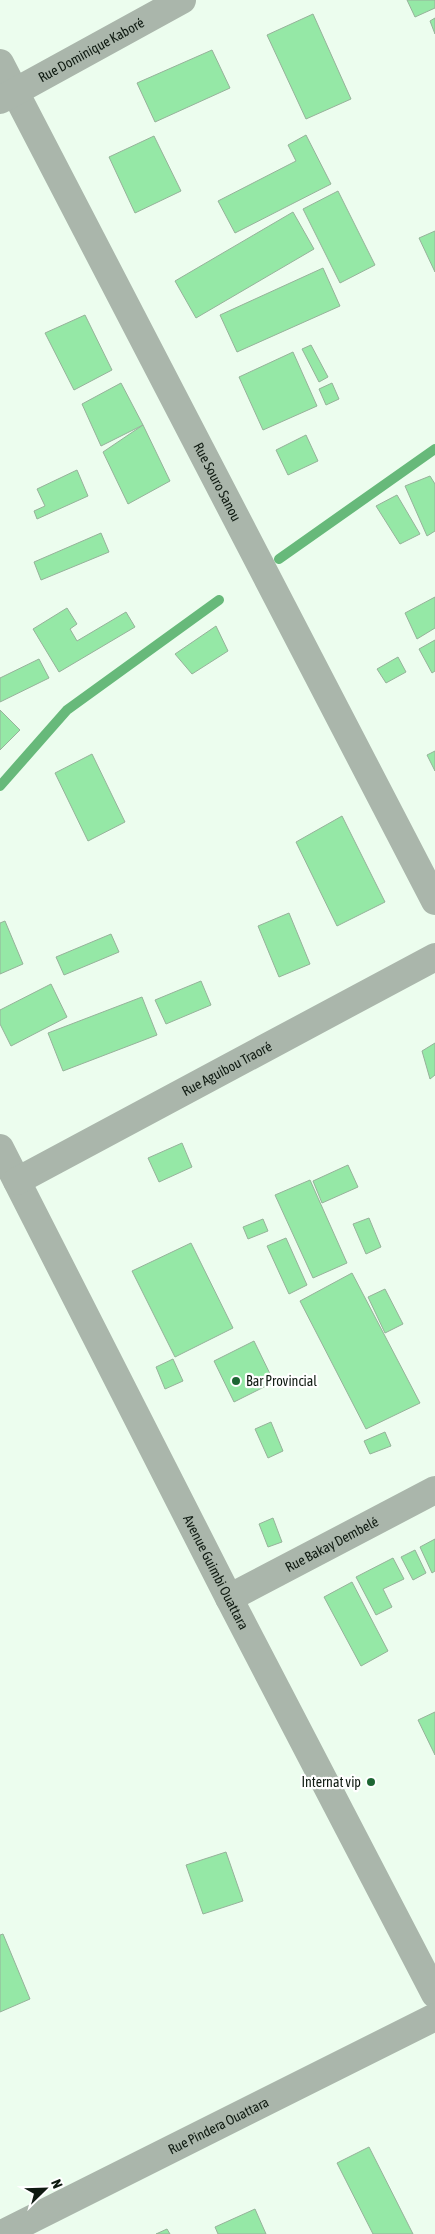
<svg xmlns="http://www.w3.org/2000/svg" width="435" height="2234" font-family="'Asap Condensed',sans-serif">
  <style>
    .lines { fill: none; stroke-linecap: round; stroke-linejoin: round }
    .stream { stroke: #67b97a; stroke-width: 10 }
    .building { fill: #95e8a6; stroke: #96b29a }
    .minor { stroke: #aab6ab; stroke-width: 28 }
    .poi-dot { fill: #1d6633; stroke: #fff; stroke-width: 2 }
    .labels { text-anchor: middle; stroke-width: 4.5; stroke-linejoin: round; paint-order: stroke }
    .street-label { font-size: 14px; fill: #0f1a11; stroke: #fff }
    .poi-label { font-size: 14px; fill: #0f1a11; stroke: #fff; text-anchor: start }
  </style>
  <rect width="100%" height="100%" fill="#ecfdee"/>
  <g class="lines">
    <g class="stream">
      <polyline points="279,559 435,449"/>
      <polyline points="0,786 67,710 219,600"/>
    </g>
  </g>
  <g class="building">
    <polygon points="407,0 435,0 435,8 415,17"/>
    <polygon points="313,14 351,99 306,119 267,35"/>
    <polygon points="435,18 435,34 430,21"/>
    <polygon points="212,50 230,88 155,122 137,83"/>
    <polygon points="306,135 331,184 235,233 218,201 296,161 288,145"/>
    <polygon points="154,136 181,191 135,213 109,157"/>
    <polygon points="338,191 375,265 340,283 303,209"/>
    <polygon points="293,212 314,249 196,318 175,281"/>
    <polygon points="435,231 435,272 419,238"/>
    <polygon points="323,268 340,306 237,352 220,315"/>
    <polygon points="85,315 112,370 74,390 45,333"/>
    <polygon points="311,345 328,377 319,382 302,349"/>
    <polygon points="293,352 317,406 263,430 239,377"/>
    <polygon points="121,383 143,425 101,446 82,404"/>
    <polygon points="332,383 339,399 326,405 319,389"/>
    <polygon points="143,425 170,481 128,504 103,452"/>
    <polygon points="306,435 318,461 288,475 276,450"/>
    <polygon points="77,470 88,496 37,519 34,511 45,506 37,489"/>
    <polygon points="430,476 435,484 435,531 427,536 405,486"/>
    <polygon points="397,495 420,534 400,544 376,506"/>
    <polygon points="101,533 109,552 41,580 34,562"/>
    <polygon points="435,597 435,628 417,639 405,613"/>
    <polygon points="67,608 77,624 70,629 77,641 126,612 135,627 59,672 33,629"/>
    <polygon points="216,626 228,651 192,674 175,654"/>
    <polygon points="435,640 435,671 432,673 419,649"/>
    <polygon points="398,657 406,672 386,683 377,669"/>
    <polygon points="39,659 49,678 0,702 0,678"/>
    <polygon points="0,710 20,730 0,750"/>
    <polygon points="435,751 435,771 427,755"/>
    <polygon points="92,754 125,822 88,841 55,773"/>
    <polygon points="342,816 385,902 337,926 296,842"/>
    <polygon points="289,913 310,964 279,977 258,926"/>
    <polygon points="5,921 23,964 0,974 0,923"/>
    <polygon points="111,934 119,952 64,975 56,957"/>
    <polygon points="201,981 211,1005 166,1024 155,1000"/>
    <polygon points="51,984 67,1017 11,1046 0,1024 0,1010"/>
    <polygon points="142,997 157,1035 63,1071 48,1033"/>
    <polygon points="435,1043 435,1075 430,1079 422,1051"/>
    <polygon points="182,1143 192,1167 159,1182 148,1158"/>
    <polygon points="348,1165 358,1187 322,1203 313,1181"/>
    <polygon points="310,1180 347,1263 313,1278 275,1195"/>
    <polygon points="369,1218 381,1247 366,1254 353,1224"/>
    <polygon points="263,1219 268,1231 248,1239 243,1227"/>
    <polygon points="286,1238 307,1285 289,1294 267,1246"/>
    <polygon points="191,1243 233,1328 175,1357 132,1271"/>
    <polygon points="352,1273 420,1403 366,1429 300,1301"/>
    <polygon points="385,1289 403,1324 385,1333 368,1297"/>
    <polygon points="254,1341 274,1382 234,1402 214,1361"/>
    <polygon points="173,1359 183,1381 165,1389 156,1367"/>
    <polygon points="271,1422 283,1451 268,1458 255,1429"/>
    <polygon points="385,1432 391,1446 370,1454 364,1441"/>
    <polygon points="273,1518 282,1542 268,1547 259,1524"/>
    <polygon points="435,1539 435,1571 432,1573 420,1547"/>
    <polygon points="415,1550 426,1573 413,1580 401,1557"/>
    <polygon points="393,1558 404,1579 383,1589 392,1607 376,1615 356,1577"/>
    <polygon points="352,1582 388,1651 361,1666 324,1597"/>
    <polygon points="435,1712 435,1755 418,1720"/>
    <polygon points="226,1852 243,1901 203,1914 186,1865"/>
    <polygon points="3,1934 30,1999 0,2012 0,1935"/>
    <polygon points="369,2147 413,2234 373,2234 337,2163"/>
    <polygon points="255,2209 266,2234 218,2234 215,2227"/>
    <polygon points="167,2229 170,2234 156,2234"/>
  </g>
  <g class="lines">
    <g class="minor">
      <path id="s1" d="M0 63 435 901"/>
      <path id="s2" d="M0 100 182 0"/>
      <path id="s3" d="M0 1148 229 1598 435 1994"/>
      <path id="s4" d="M17 1181 435 957"/>
      <path id="s5" d="M229 1598 435 1490"/>
      <path id="s6" d="M2 2234 435 2017"/>
    </g>
  </g>
  <g class="poi-dot">
    <circle cx="236" cy="1381" r="5"/>
    <circle cx="371" cy="1782" r="5"/>
  </g>
  <g class="labels">
    <g class="street-label">
      <text dy="5" stroke="none"><textPath href="#s2" startOffset="104">Rue Dominique Kaboré</textPath></text>
      <text dy="5" stroke="none"><textPath href="#s1" startOffset="472">Rue Souro Sanou</textPath></text>
      <text dy="5" stroke="none"><textPath href="#s4" startOffset="238">Rue Aguibou Traoré</textPath></text>
      <text dy="5" stroke="none"><textPath href="#s5" startOffset="116">Rue Bakay Dembelé</textPath></text>
      <text dy="5" stroke="none"><textPath href="#s3" startOffset="476">Avenue Guimbi Ouattara</textPath></text>
      <text dy="5" stroke="none"><textPath href="#s6" startOffset="242">Rue Pindera Ouattara</textPath></text>
    </g>
    <g class="poi-label">
      <text x="246" y="1386">Bar Provincial</text>
      <text x="361" y="1787" text-anchor="end">Internat vip</text>
    </g>
  </g>
  <g transform="translate(45 2189) rotate(67)" stroke="#ffffff" stroke-width="4" paint-order="stroke">
  <path d="M0-4L9 19L0 12L-9 19Z" fill="#0f1a11"/>
  <text y="-8" font-size="14" font-weight="bold" text-anchor="middle" fill="#0f1a11">N</text>
  </g>
</svg>
